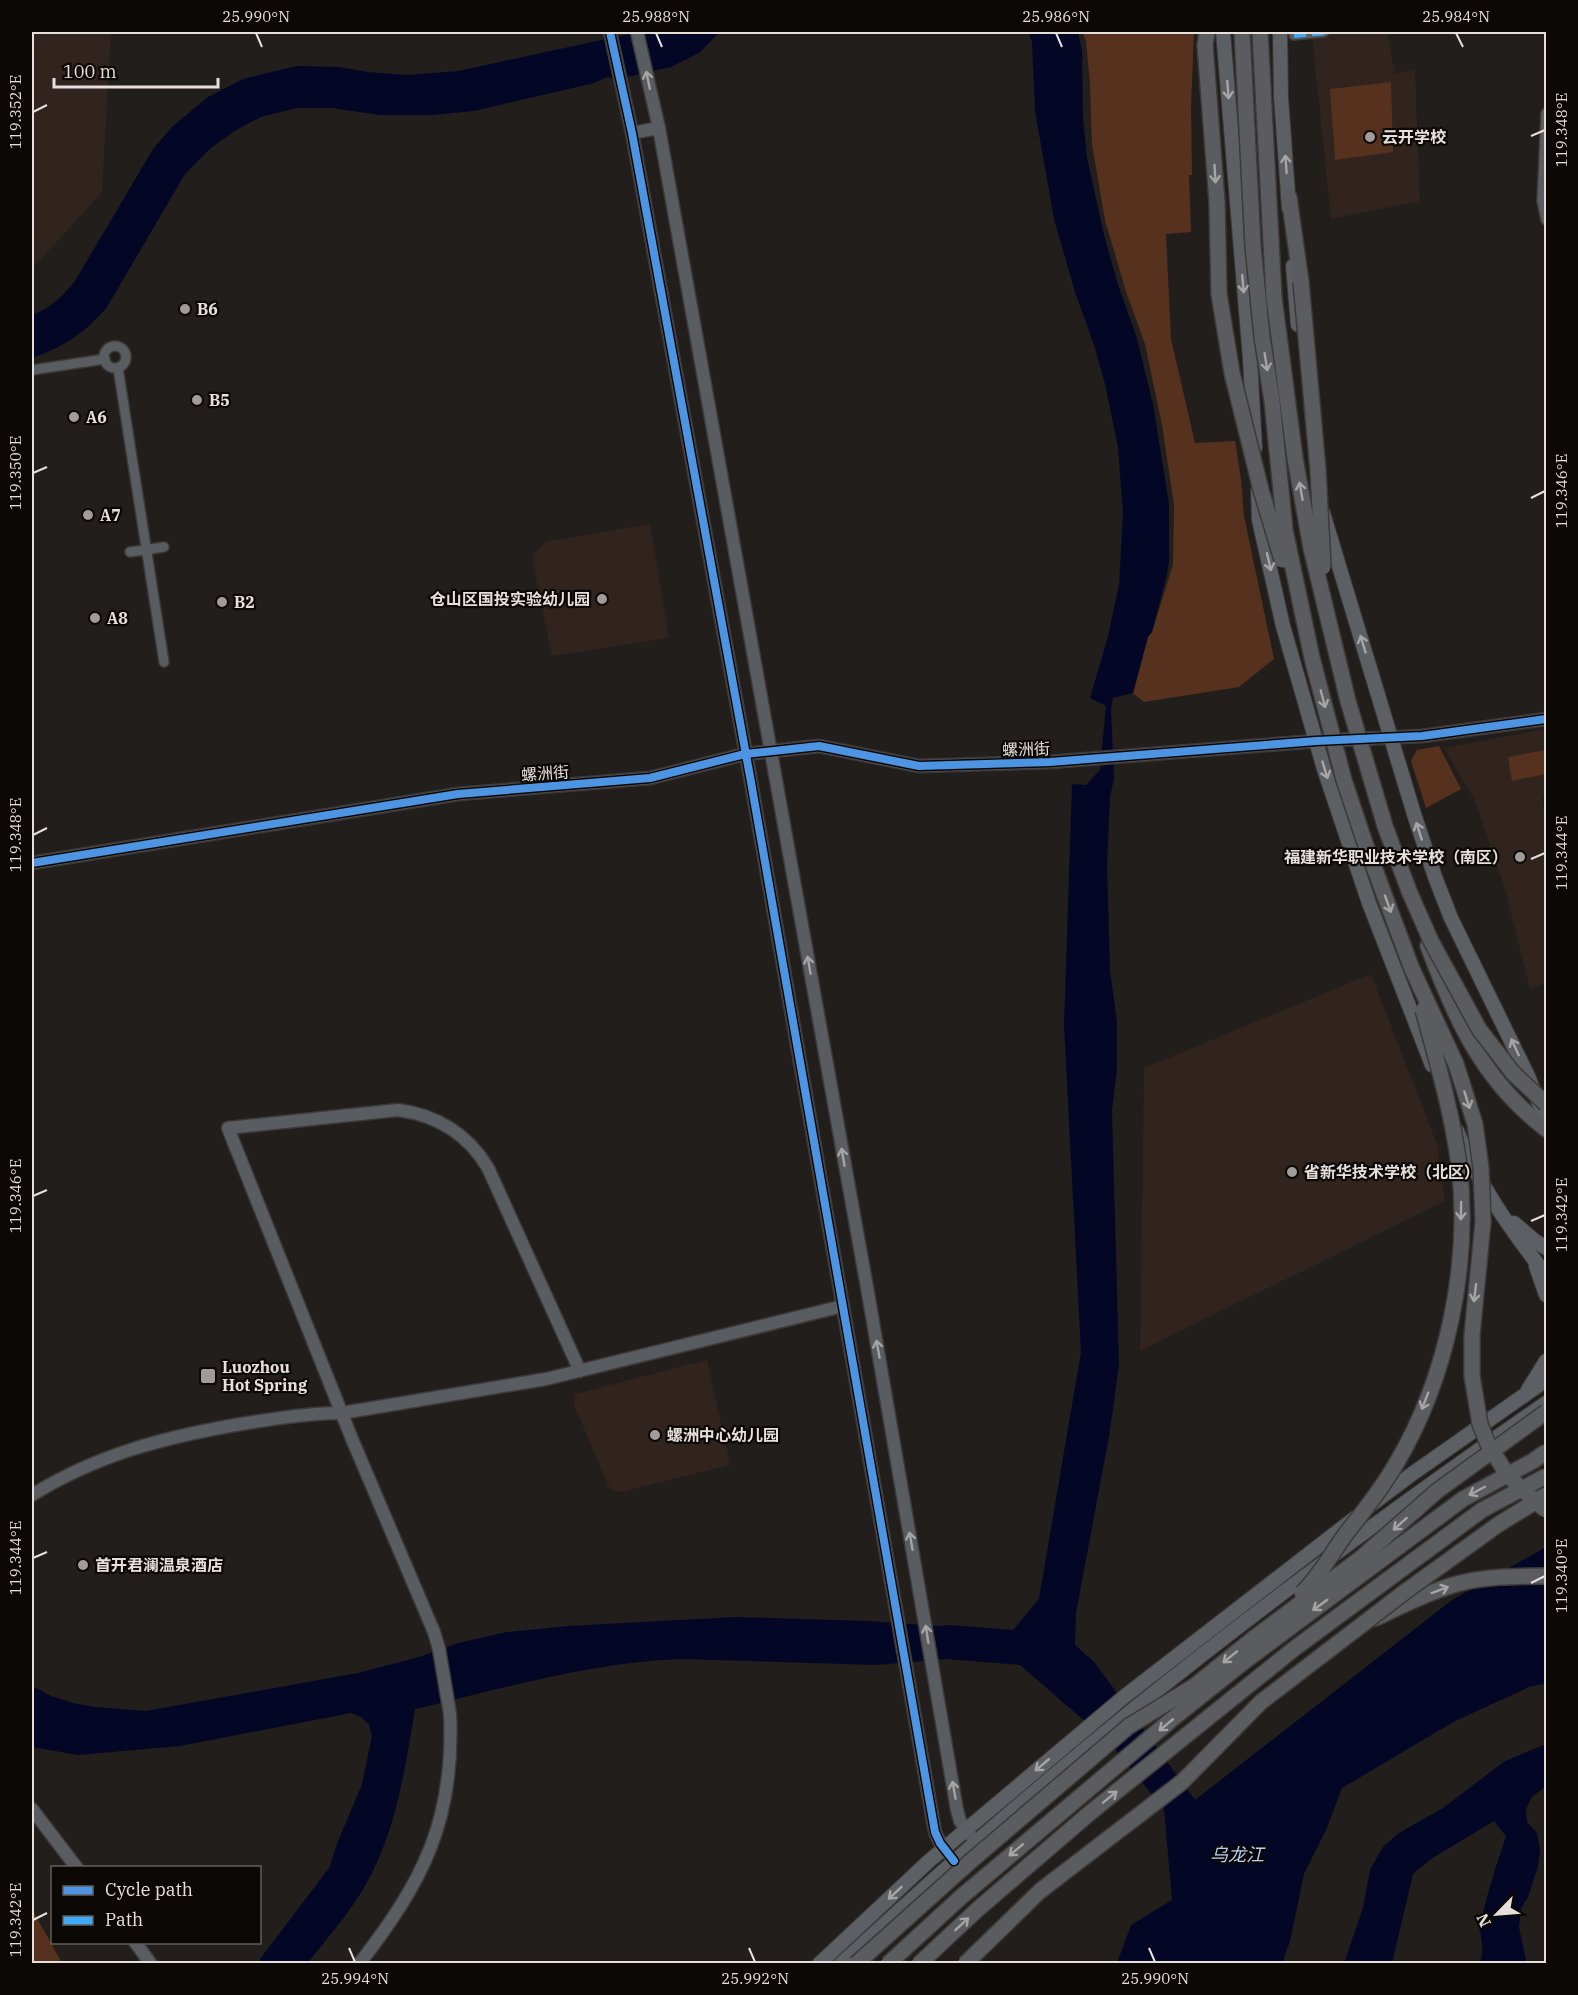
<svg xmlns="http://www.w3.org/2000/svg" width="1578" height="1995" font-family="'IBM Plex Serif','Noto Sans SC',serif">
  <style>
    .built { fill: #31231d }
    .green { fill: #56311e }
    .water { fill: #030725 }
    .lines { fill: none; stroke-linecap: round; stroke-linejoin: round }
    .minor-casing { stroke: #3d3938; stroke-width: 12 }
    .tertiary-casing { stroke: #3d3938; stroke-width: 15 }
    .secondary-casing { stroke: #3d3938; stroke-width: 16 }
    .trunk-casing { stroke: #3d3938; stroke-width: 18 }
    .minor { stroke: #595c61; stroke-width: 9 }
    .tertiary { stroke: #595c61; stroke-width: 12 }
    .secondary { stroke: #5c5f63; stroke-width: 14 }
    .trunk { stroke: #5a5c60; stroke-width: 15 }
    .tertiary-bridge-casing { stroke: #3d3938; stroke-width: 15; stroke-linecap: butt }
    .trunk-bridge-casing { stroke: #3d3938; stroke-width: 18; stroke-linecap: butt }
    .tertiary-bridge { stroke: #595c61; stroke-width: 12 }
    .trunk-bridge { stroke: #5a5c60; stroke-width: 15 }
    .quiet { stroke: #3fa9f5; stroke-width: 6; stroke-dasharray: 12 6; stroke-linecap: butt }
    .cycleway-casing { stroke: #0c0806; stroke-width: 11 }
    .cycleway { stroke: #4d94e3; stroke-width: 8 }
    .oneway { stroke: #a7a4a5 }
    .oneway2 { stroke: #a8a5a6 }
    .oneway3 { stroke: #a7a4a4 }
    .ticks { fill: none; stroke: #e6dfdc; stroke-width: 2 }
    .poi-dot { fill: #a19b99; stroke: #0c0806; stroke-width: 2 }
    .labels { text-anchor: middle; stroke-width: 4.5; stroke-linejoin: round; paint-order: stroke }
    .poi-label { font-size: 16px; font-weight: bold; fill: #e6dfdc; stroke: #0c0806; text-anchor: start }
    .street-label { font-size: 16px; fill: #e6dfdc; stroke: #0c0806 }
    .water-label { font-size: 18px; font-style: italic; fill: #b9d1f9; stroke: #0c0806 }
    .neatline { fill: none; stroke: #e6dfdc; stroke-width: 2 }
    .ticks-label { font-size: 15px; text-anchor: middle; fill: #e6dfdc }
  </style>
  <rect width="100%" height="100%" fill="#221e1c"/>
  <g class="built">
    <polygon points="32,32 111,32 102,192 32,269"/>
    <polygon points="1361,32 1387,32 1395,74 1415,69 1420,201 1331,219 1312,35"/>
    <polygon points="650,524 669,638 552,656 533,560 535,552 546,542"/>
    <polygon points="1546,729 1546,791 1542,796 1546,828 1546,983 1530,989 1504,886 1475,801 1444,748"/>
    <polygon points="1371,974 1437,1144 1445,1201 1140,1351 1144,1068"/>
    <polygon points="707,1360 730,1465 620,1492 613,1490 609,1487 574,1405 575,1394"/>
  </g>
  <g class="green">
    <polygon points="1082,32 1194,32 1191,108 1192,175 1189,175 1191,232 1166,234 1171,339 1195,443 1235,441 1241,479 1244,516 1274,659 1239,687 1144,702 1133,693 1148,636 1152,632 1173,565 1174,505 1162,425 1145,344 1126,292 1105,220 1092,145 1090,85 1086,41"/>
    <polygon points="1391,82 1393,152 1335,160 1330,89"/>
    <polygon points="1439,746 1461,789 1426,808 1411,761 1417,750"/>
    <polygon points="1546,750 1546,774 1512,781 1508,757"/>
    <polygon points="32,1909 62,1963 32,1963"/>
  </g>
  <g class="water">
    <path d="M638 32H720L699 53 671 67 619 79 607 77 594 83 474 111 432 115H380L332 108H297L261 117 236 130 211 148 185 174 107 307C84 334 65 346 32 358V315C52 307 61 298 75 281L153 149 173 126 208 97 243 79 297 66 339 67 368 72 406 75 458 71Z"/>
    <path d="M1028 32H1078L1082 50 1083 118 1087 158 1104 235 1118 285 1136 335 1153 404 1169 504V562L1166 578 1152 632 1148 637 1133 693 1113 698 1111 709 1114 778 1110 798 1107 865 1110 970 1117 1022V1069L1112 1110 1119 1364 1110 1431 1076 1613 1075 1645 1095 1663 1195 1800 1452 1600 1546 1547V1683L1529 1687 1455 1721 1342 1788 1326 1830 1304 1874 1290 1941 1282 1964 1117 1963 1131 1925 1172 1900 1164 1809 1110 1743 1020 1665 946 1659 877 1665 681 1659C591 1662 502 1689 415 1709 405 1769 396 1832 365 1886 349 1914 327 1938 307 1964L257 1963 329 1868 337 1844 362 1784 372 1736 369 1725 361 1717 351 1713 180 1746 78 1755 32 1747V1686L51 1696 73 1703 95 1707 146 1711 358 1673 419 1657 458 1643 507 1632 568 1626 736 1617 868 1621 938 1626 950 1625 1013 1630 1039 1599 1081 1352 1064 1025 1072 784 1086 785 1100 770 1106 706 1090 698 1108 636 1119 585 1123 514 1118 447 1105 384 1094 345 1075 292 1054 219 1035 111 1032 41Z"/>
    <path d="M1546 1744V1786L1531 1798 1526 1809 1527 1822 1537 1833 1540 1850 1538 1867 1528 1897 1521 1909 1519 1927 1526 1960 1525 1963H1479C1487 1950 1478 1937 1481 1922 1487 1893 1497 1864 1506 1836L1494 1821 1431 1859 1413 1874 1392 1963H1344L1363 1908 1370 1870 1383 1847 1399 1833 1443 1808 1505 1761Z"/>
  </g>
  <g class="lines">
    <defs>
      <g id="minor">
        <polyline points="1294,35 1324,32"/>
        <polyline points="1546,113 1542,201 1546,220"/>
        <circle cx="115" cy="357" r="11"/>
        <polyline points="118,368 164,662"/>
        <polyline points="32,370 105,359"/>
        <polyline points="130,552 164,547"/>
      </g>
      <g id="tertiary">
        <polyline points="610,32 632,133 751,782 935,1832 940,1843 954,1861"/>
        <polyline points="637,32 659,128"/>
        <polyline points="632,133 659,128 868,1293 957,1810 960,1821 971,1836"/>
        <polyline points="32,863 458,794 650,778 745,754 819,746 919,766 1050,762 1316,741 1422,736 1546,719"/>
        <path d="M32 1495C100 1453 169 1436 247 1423 279 1418 310 1413 342 1413L546 1379 843 1306"/>
        <path d="M439 1649 434 1632 352 1439 228 1128 398 1110C436 1115 468 1134 488 1168L580 1371"/>
        <polyline points="32,1809 77,1868"/>
        <polyline points="135,1942 151,1964"/>
        <path d="M359 1964C423 1882 455 1820 450 1714"/>
      </g>
      <g id="secondary">
        <polyline points="1223,32 1250,359 1255,448"/>
        <polyline points="1280,32 1281,97 1289,208"/>
        <polyline points="1293,266 1298,325"/>
        <polyline points="1258,491 1259,520 1283,626 1324,769 1369,903 1432,1065"/>
        <polyline points="1323,513 1414,814 1435,877 1451,918 1528,1076 1546,1121"/>
        <path d="M1457 1131C1478 1184 1511 1230 1546 1275"/>
        <polyline points="1514,1223 1535,1241 1546,1248"/>
        <polyline points="1536,1266 1546,1295"/>
        <polyline points="1528,1390 1546,1361"/>
        <polyline points="1372,1504 1412,1474 1546,1380"/>
        <polyline points="819,1964 929,1861 1125,1696 1355,1518"/>
        <path d="M841 1964C936 1876 1034 1790 1135 1708 1268 1601 1406 1500 1546 1403"/>
      </g>
      <g id="trunk">
        <polyline points="1207,32 1205,45 1217,202"/>
        <polyline points="1289,197 1301,282"/>
        <path d="M1428 946C1455 1019 1483 1081 1546 1129"/>
        <path d="M1376 1618C1401 1606 1426 1593 1453 1585 1483 1576 1516 1576 1546 1576"/>
      </g>
    </defs>
    <use href="#minor" class="minor-casing"/>
    <use href="#tertiary" class="tertiary-casing"/>
    <use href="#secondary" class="secondary-casing"/>
    <use href="#trunk" class="trunk-casing"/>
    <use href="#minor" class="minor"/>
    <use href="#tertiary" class="tertiary"/>
    <use href="#secondary" class="secondary"/>
    <use href="#trunk" class="trunk"/>
    <defs>
      <polyline id="tertiary-bridge" points="439,1649 450,1714"/>
      <g id="trunk-bridge">
        <polyline points="1242,32 1253,246 1262,337 1272,401 1285,530 1312,658 1344,780 1365,843 1412,969 1456,1064 1475,1124 1481,1168 1483,1222 1472,1335 1472,1376 1480,1424 1488,1444 1505,1471 1519,1487 1546,1510"/>
        <polyline points="1260,32 1274,298 1295,458 1311,548 1348,701 1385,826 1409,891 1431,941 1479,1029 1513,1073 1546,1104"/>
        <polyline points="1217,202 1219,294 1232,373 1261,490 1282,560"/>
        <polyline points="1301,282 1318,470 1323,567"/>
        <path d="M1302 1593C1321 1575 1332 1552 1348 1531 1365 1510 1382 1488 1396 1464 1447 1378 1471 1264 1459 1165 1452 1112 1437 1061 1423 1010"/>
        <polyline points="856,1964 972,1860 1129,1726 1193,1687 1254,1638 1361,1558 1437,1491 1546,1412"/>
        <polyline points="888,1964 961,1897 1171,1720 1245,1661 1463,1499 1533,1461 1546,1452"/>
        <polyline points="919,1964 978,1909 1091,1812 1295,1648 1482,1510 1546,1476"/>
        <polyline points="965,1964 1040,1891 1182,1782 1261,1702 1406,1591 1499,1524 1546,1495"/>
      </g>
    </defs>
    <use href="#tertiary-bridge" class="tertiary-bridge-casing"/>
    <use href="#trunk-bridge" class="trunk-bridge-casing"/>
    <use href="#tertiary-bridge" class="tertiary-bridge"/>
    <use href="#trunk-bridge" class="trunk-bridge"/>
    <polyline class="quiet" points="1294,35 1324,32"/>
    <defs>
      <g id="cycleway">
        <polyline points="610,32 632,133 751,782 935,1832 940,1843 954,1861"/>
        <polyline points="32,863 458,794 650,778 745,754 819,746 919,766 1050,762 1316,741 1422,736 1546,719"/>
      </g>
    </defs>
    <use href="#cycleway" class="cycleway-casing"/>
    <use href="#cycleway" class="cycleway"/>
  </g>
  <defs><path id="oneway-shaft" d="M-6 0H5M1.5-3L5.5 0L1.5 3" fill="none" stroke-width="1.6" stroke-linecap="round" stroke-linejoin="round" transform="scale(1.5)"/></defs>
  <g class="oneway">
    <use href="#oneway-shaft" transform="translate(648 80) rotate(-102)"/>
    <use href="#oneway-shaft" transform="translate(809 965) rotate(-100)"/>
    <use href="#oneway-shaft" transform="translate(843 1157) rotate(-100)"/>
    <use href="#oneway-shaft" transform="translate(878 1349) rotate(-100)"/>
    <use href="#oneway-shaft" transform="translate(911 1541) rotate(-100)"/>
    <use href="#oneway-shaft" transform="translate(927 1634) rotate(-99)"/>
    <use href="#oneway-shaft" transform="translate(954 1790) rotate(-100)"/>
  </g>
  <g class="oneway2">
    <use href="#oneway-shaft" transform="translate(1228 90) rotate(85)"/>
    <use href="#oneway-shaft" transform="translate(1286 164) rotate(-94)"/>
    <use href="#oneway-shaft" transform="translate(1243 284) rotate(85)"/>
    <use href="#oneway-shaft" transform="translate(1269 562) rotate(77)"/>
    <use href="#oneway-shaft" transform="translate(1363 644) rotate(-107)"/>
    <use href="#oneway-shaft" transform="translate(1325 770) rotate(73)"/>
    <use href="#oneway-shaft" transform="translate(1419 831) rotate(-108)"/>
    <use href="#oneway-shaft" transform="translate(1515 1047) rotate(-115)"/>
    <use href="#oneway-shaft" transform="translate(1042 1765) rotate(140)"/>
    <use href="#oneway-shaft" transform="translate(895 1893) rotate(137)"/>
  </g>
  <g class="oneway3">
    <use href="#oneway-shaft" transform="translate(1215 174) rotate(87)"/>
    <use href="#oneway-shaft" transform="translate(1266 362) rotate(81)"/>
    <use href="#oneway-shaft" transform="translate(1301 491) rotate(-100)"/>
    <use href="#oneway-shaft" transform="translate(1323 699) rotate(75)"/>
    <use href="#oneway-shaft" transform="translate(1388 904) rotate(70)"/>
    <use href="#oneway-shaft" transform="translate(1467 1100) rotate(73)"/>
    <use href="#oneway-shaft" transform="translate(1461 1211) rotate(91)"/>
    <use href="#oneway-shaft" transform="translate(1475 1293) rotate(97)"/>
    <use href="#oneway-shaft" transform="translate(1425 1401) rotate(111)"/>
    <use href="#oneway-shaft" transform="translate(1477 1491) rotate(152)"/>
    <use href="#oneway-shaft" transform="translate(1400 1524) rotate(138)"/>
    <use href="#oneway-shaft" transform="translate(1440 1590) rotate(-20)"/>
    <use href="#oneway-shaft" transform="translate(1320 1605) rotate(144)"/>
    <use href="#oneway-shaft" transform="translate(1230 1657) rotate(141)"/>
    <use href="#oneway-shaft" transform="translate(1166 1725) rotate(140)"/>
    <use href="#oneway-shaft" transform="translate(1110 1797) rotate(-39)"/>
    <use href="#oneway-shaft" transform="translate(1016 1850) rotate(140)"/>
    <use href="#oneway-shaft" transform="translate(962 1924) rotate(-43)"/>
  </g>
  <path class="ticks" d="M256 33 262 47M656 33 662 47M1056 33 1062 47M1456 33 1463 47M33 112 47 105M1531 136 1545 130M33 473 47 467M1531 498 1545 491M33 835 47 828M1531 859 1545 853M33 1196 47 1190M1531 1221 1545 1215M33 1558 47 1552M1531 1583 1545 1576M33 1920 47 1913M349 1948 355 1962M749 1948 755 1962M1149 1948 1155 1962"/>
  <g class="poi-dot">
    <circle cx="1370" cy="137" r="6"/>
    <circle cx="185" cy="309" r="6"/>
    <circle cx="197" cy="400" r="6"/>
    <circle cx="74" cy="417" r="6"/>
    <circle cx="88" cy="515" r="6"/>
    <circle cx="602" cy="599" r="6"/>
    <circle cx="222" cy="602" r="6"/>
    <circle cx="95" cy="618" r="6"/>
    <circle cx="1520" cy="857" r="6"/>
    <circle cx="1292" cy="1172" r="6"/>
    <rect x="200" y="1368" width="16" height="16" rx="3"/>
    <circle cx="655" cy="1435" r="6"/>
    <circle cx="83" cy="1565" r="6"/>
  </g>
  <g class="labels">
    <g class="poi-label">
      <text x="1382" y="143">云开学校</text>
      <text x="197" y="315">B6</text>
      <text x="209" y="406">B5</text>
      <text x="86" y="423">A6</text>
      <text x="100" y="521">A7</text>
      <text x="590" y="605" text-anchor="end">仓山区国投实验幼儿园</text>
      <text x="234" y="608">B2</text>
      <text x="107" y="624">A8</text>
      <text x="1508" y="863" text-anchor="end">福建新华职业技术学校（南区）</text>
      <text x="1304" y="1178">省新华技术学校（北区）</text>
      <text x="222" y="1373">Luozhou<tspan x="222" dy="18">Hot Spring</tspan></text>
      <text x="667" y="1441">螺洲中心幼儿园</text>
      <text x="95" y="1571">首开君澜温泉酒店</text>
    </g>
    <g class="street-label">
      <text transform="translate(1026 749) rotate(-2)" y="6">螺洲街</text>
      <text transform="translate(545 773) rotate(-4)" y="6">螺洲街</text>
    </g>
    <g class="water-label">
      <text x="1237" y="1861">乌龙江</text>
    </g>
  </g>
  <rect width="1578" height="1995" fill="none" stroke="#0c0806" stroke-width="66"/>
  <rect x="51" y="1866" width="210" height="78" fill="#0c0806" stroke="#635e5c" stroke-width="1.5"/>
  <rect x="63" y="1886" width="30" height="9" fill="#4d94e3" stroke="#635e5c" stroke-width="1.5"/>
  <text x="105" y="1896" font-size="18" fill="#e6dfdc">Cycle path</text>
  <rect x="63" y="1916" width="30" height="9" fill="#3fa9f5" stroke="#635e5c" stroke-width="1.5"/>
  <text x="105" y="1926" font-size="18" fill="#e6dfdc">Path</text>
  <g transform="translate(1497 1914) rotate(245)" stroke="#0c0806" stroke-width="4.5" paint-order="stroke">
  <path d="M0-4.5L10 22L0 15L-10 22Z" fill="#e6dfdc"/>
  <text y="-9" font-size="16" font-weight="bold" text-anchor="middle" fill="#e6dfdc">N</text>
  </g>
  <path d="M54 78v9h164v-9" fill="none" stroke="#e6dfdc" stroke-width="3"/>
  <text x="63" y="78" font-size="18" fill="#e6dfdc" stroke="#0c0806" stroke-width="4.5" paint-order="stroke">100 m</text>
  <rect x="33" y="33" width="1512" height="1929" class="neatline"/>
  <g class="ticks-label">
    <text x="256" y="22">25.990°N</text>
    <text x="656" y="22">25.988°N</text>
    <text x="1056" y="22">25.986°N</text>
    <text x="1456" y="22">25.984°N</text>
    <text transform="translate(16 112) rotate(-90)" y="5">119.352°E</text>
    <text transform="translate(1562 130) rotate(-90)" y="5">119.348°E</text>
    <text transform="translate(16 473) rotate(-90)" y="5">119.350°E</text>
    <text transform="translate(1562 491) rotate(-90)" y="5">119.346°E</text>
    <text transform="translate(16 835) rotate(-90)" y="5">119.348°E</text>
    <text transform="translate(1562 853) rotate(-90)" y="5">119.344°E</text>
    <text transform="translate(16 1196) rotate(-90)" y="5">119.346°E</text>
    <text transform="translate(1562 1215) rotate(-90)" y="5">119.342°E</text>
    <text transform="translate(16 1558) rotate(-90)" y="5">119.344°E</text>
    <text transform="translate(1562 1576) rotate(-90)" y="5">119.340°E</text>
    <text transform="translate(16 1920) rotate(-90)" y="5">119.342°E</text>
    <text x="355" y="1984">25.994°N</text>
    <text x="755" y="1984">25.992°N</text>
    <text x="1155" y="1984">25.990°N</text>
  </g>
</svg>
